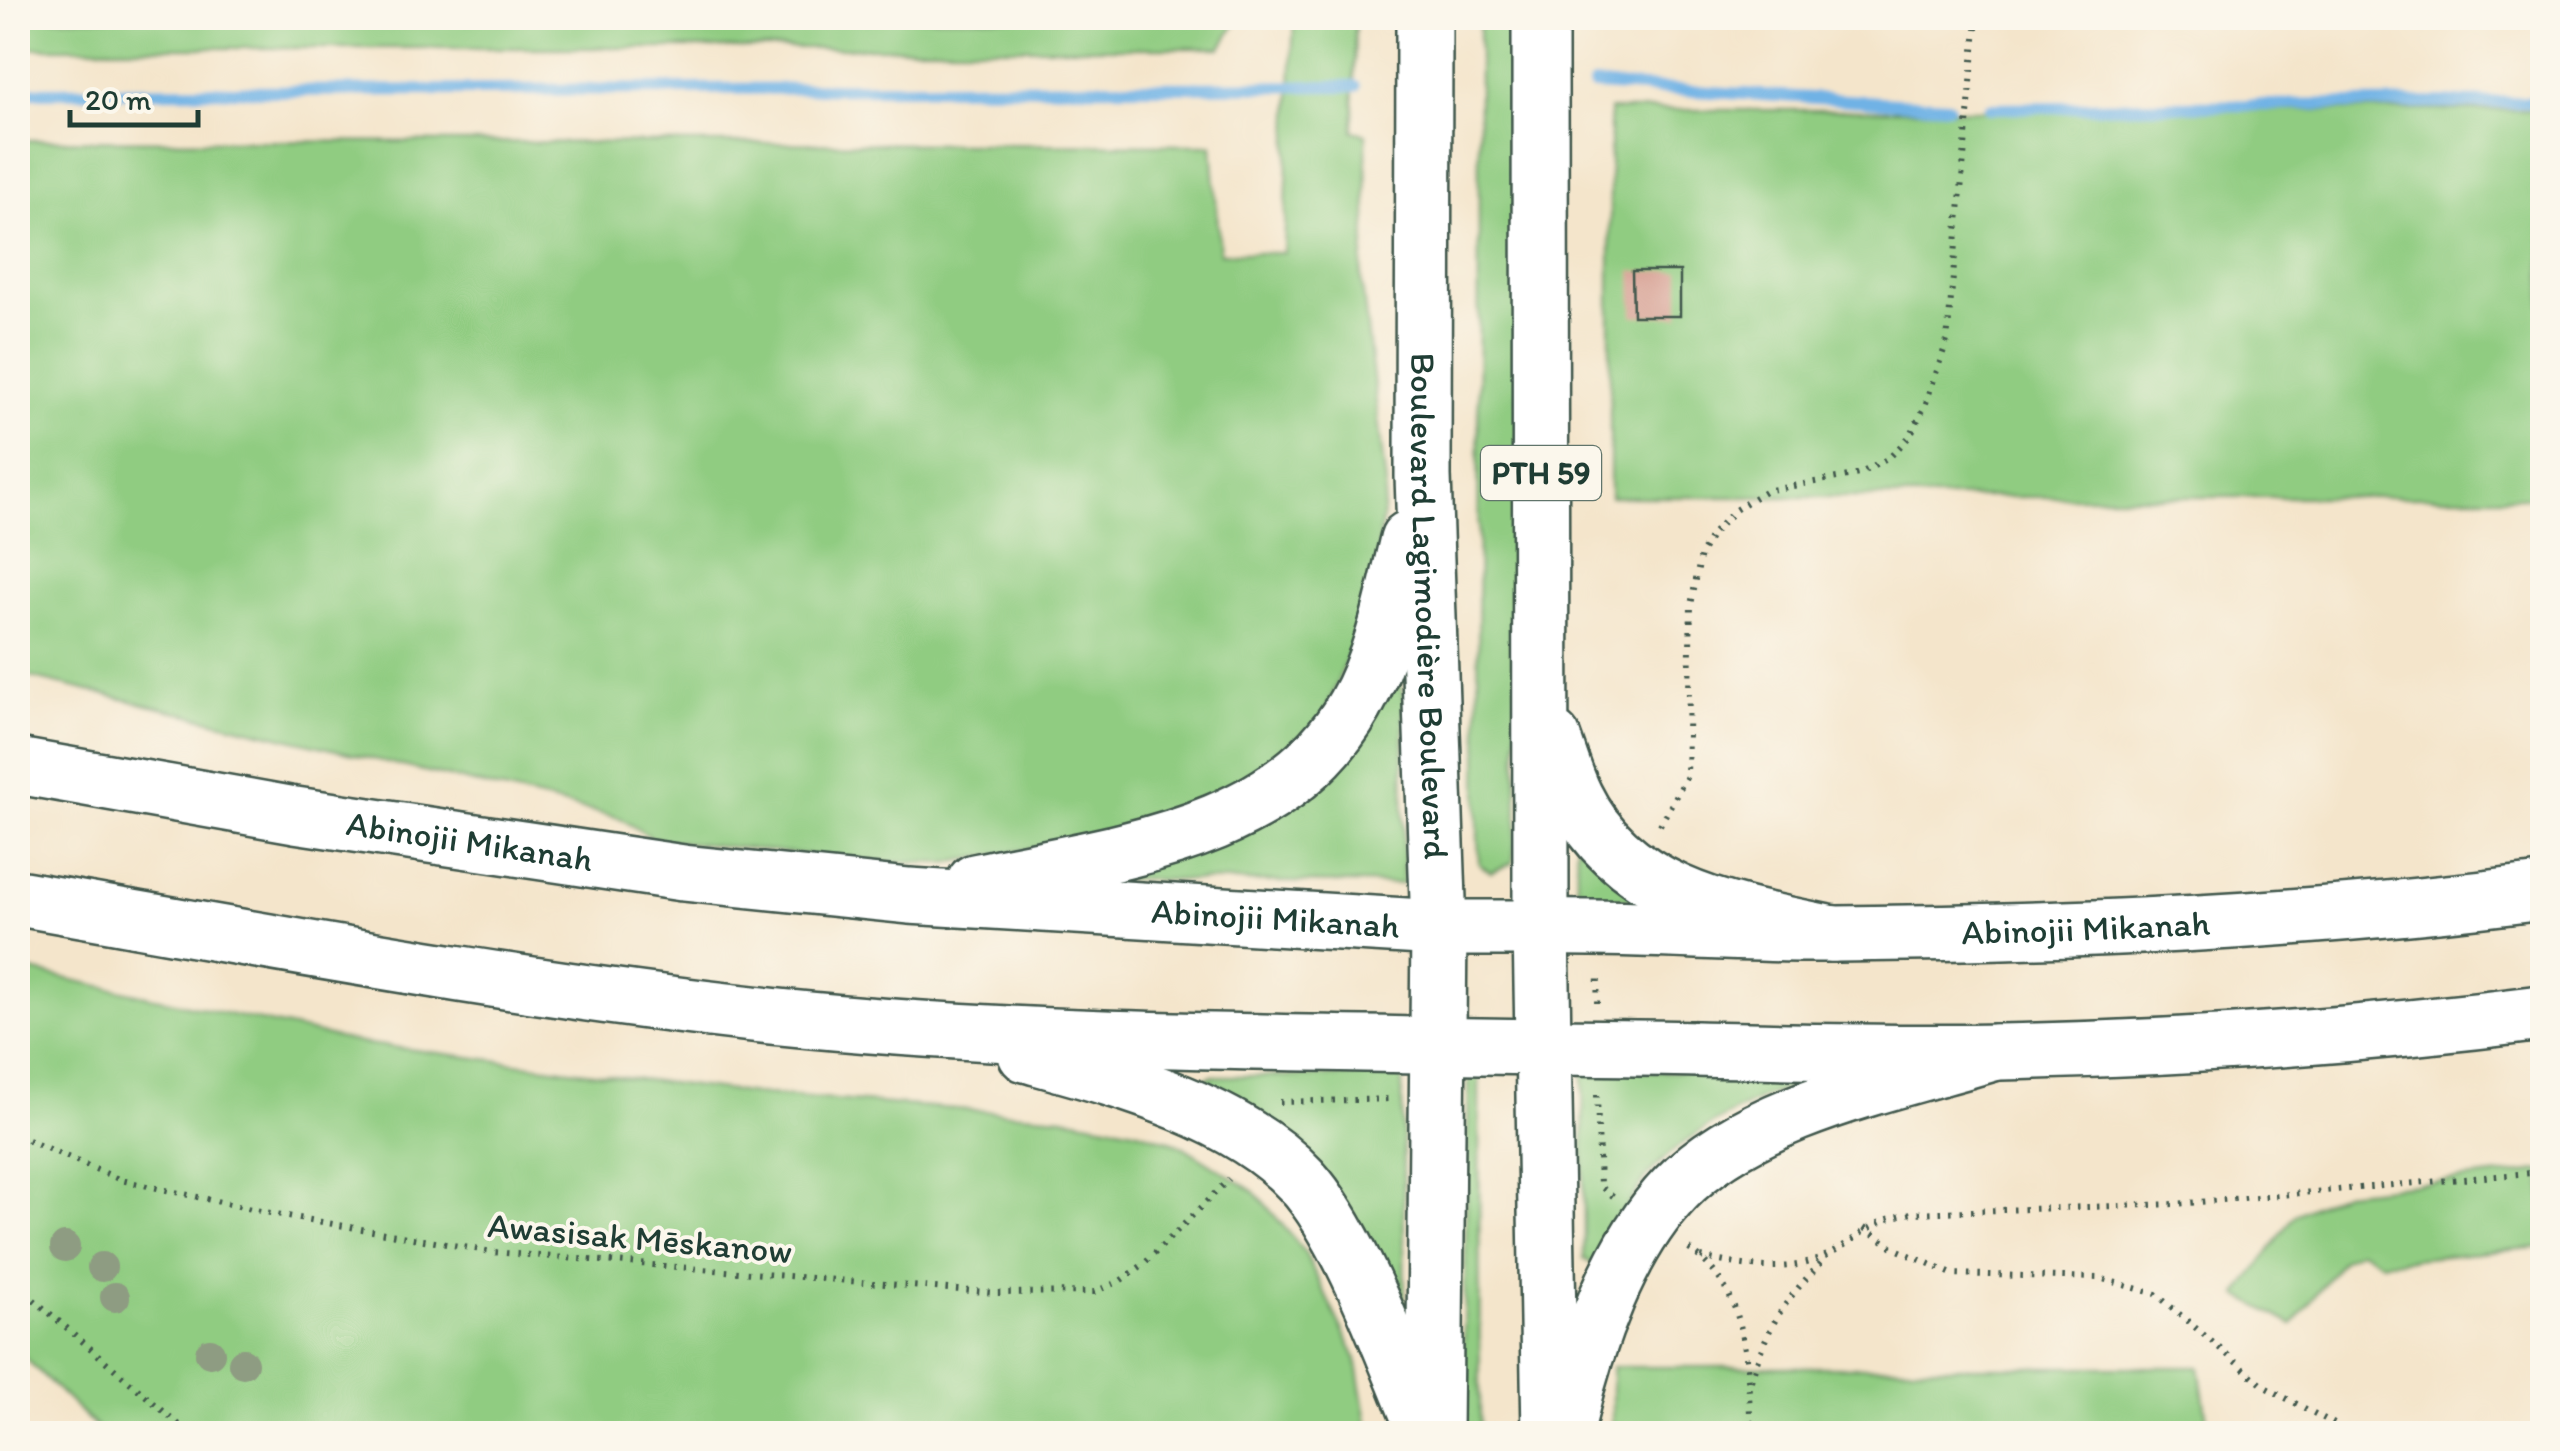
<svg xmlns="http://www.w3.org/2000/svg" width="2560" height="1451" font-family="Itim,sans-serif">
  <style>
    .green { fill: #90cc81; stroke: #58845a; stroke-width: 2.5 }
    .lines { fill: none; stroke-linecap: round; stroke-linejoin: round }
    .stream { stroke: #70b2e5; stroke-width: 12 }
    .building { fill: #d7a194 }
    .minor-casing { stroke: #3f564b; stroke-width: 60 }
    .major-casing { stroke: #3f564b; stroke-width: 60 }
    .path { stroke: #3f564b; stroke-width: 6; stroke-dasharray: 2.5 8; stroke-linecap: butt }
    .minor { stroke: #fff; stroke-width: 55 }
    .major { stroke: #fff; stroke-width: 55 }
    .tree { fill: #8e9c82 }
    .labels { text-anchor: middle; stroke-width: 8; stroke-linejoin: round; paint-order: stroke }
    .shield { fill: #fbf7ec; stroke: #61756b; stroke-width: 2.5 }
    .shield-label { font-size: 32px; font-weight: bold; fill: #1f3d34 }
    .street-label { font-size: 35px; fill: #1f3d34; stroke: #fbf7ec }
  </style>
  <rect width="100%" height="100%" fill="#fbf7ec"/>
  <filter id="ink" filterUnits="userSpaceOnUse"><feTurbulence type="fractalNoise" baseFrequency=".01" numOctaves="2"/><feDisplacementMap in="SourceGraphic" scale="20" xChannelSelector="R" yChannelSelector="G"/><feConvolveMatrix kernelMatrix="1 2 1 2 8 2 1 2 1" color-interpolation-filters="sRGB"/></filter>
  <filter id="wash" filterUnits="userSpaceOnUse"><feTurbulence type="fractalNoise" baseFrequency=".0048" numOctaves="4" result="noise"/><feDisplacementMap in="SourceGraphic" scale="40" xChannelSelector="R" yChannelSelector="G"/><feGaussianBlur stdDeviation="2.25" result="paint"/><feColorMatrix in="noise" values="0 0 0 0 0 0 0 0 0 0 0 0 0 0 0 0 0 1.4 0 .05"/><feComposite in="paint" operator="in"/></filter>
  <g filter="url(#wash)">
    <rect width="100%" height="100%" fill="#f4e5cb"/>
    <g class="green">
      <polygon points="18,18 1239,18 1221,48 18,48"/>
      <polygon points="1294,18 1355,18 1353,131 1366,134 1367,217 1361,277 1386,485 1374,589 1324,716 1249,786 1094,838 946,863 883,862 653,839 620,818 18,674 18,140 1212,145 1220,253 1284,253"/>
      <polygon points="1479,18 1518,18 1517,819 1513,863 1491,872 1479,864 1478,838"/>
      <rect x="1610" y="110" width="932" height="387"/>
      <polygon points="1398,679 1404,695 1403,884 1117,879"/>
      <polygon points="1576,824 1656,901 1577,896"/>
      <polygon points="18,968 361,1043 755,1094 1064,1117 1135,1130 1179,1144 1255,1192 1304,1251 1356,1358 1369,1433 102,1433 18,1351"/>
      <path d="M1583 1068 1815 1077C1762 1096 1687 1130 1650 1173 1631 1195 1612 1238 1593 1264L1584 1259Z"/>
      <polygon points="1469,1069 1479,1075 1480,1433 1462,1434"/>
      <polygon points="1211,1076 1402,1076 1405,1317 1206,1088 1204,1079"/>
      <polygon points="2542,1171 2542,1247 2380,1262 2360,1250 2342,1260 2293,1325 2238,1295 2295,1215 2343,1192"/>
      <polygon points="1612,1367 2199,1367 2209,1433 1612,1433"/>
    </g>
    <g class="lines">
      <g class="stream">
        <polyline points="1594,85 1948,106"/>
        <polyline points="18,92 1355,86"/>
        <polyline points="1990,108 2542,102"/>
      </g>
    </g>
    <g id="blocks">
      <polygon class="building" points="1632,271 1680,271 1680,316 1633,316"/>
    </g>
  </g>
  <g filter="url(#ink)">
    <use href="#blocks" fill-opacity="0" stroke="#3f564b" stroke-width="2.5"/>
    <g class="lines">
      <defs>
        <g id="minor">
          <path id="s1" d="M1541 928C1640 926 1739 935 1837 934 2073 932 2308 922 2542 892"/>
          <path d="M1544 1047C1695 1047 1847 1055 1999 1052 2180 1048 2362 1036 2542 1013"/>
        </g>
        <g id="major">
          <path id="s2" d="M1424 18 1423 476 1439 928 1434 1434"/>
          <polyline points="1540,18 1541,928 1550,1434"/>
          <path d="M1553 739C1560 758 1566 779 1575 797 1624 898 1735 914 1833 934"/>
          <path id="s3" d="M18 766 295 815 683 873 909 896 1439 928H1541"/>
          <path d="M975 882C1109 853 1281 838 1355 705 1383 656 1395 593 1408 539"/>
          <path d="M18 898C271 942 524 990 780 1017 1033 1043 1290 1042 1544 1047"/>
          <path d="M1026 1054C1116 1079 1235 1109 1301 1180 1351 1234 1396 1363 1426 1433"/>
          <path d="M1568 1421C1585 1344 1620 1246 1676 1188 1750 1110 1896 1082 1996 1052"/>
        </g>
      </defs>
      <use href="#minor" class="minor-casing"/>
      <use href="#major" class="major-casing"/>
      <g class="path">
        <polyline points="1660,825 1687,776 1691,605 1701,554 1712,534 1735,510 1765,491 1859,474 1889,458 1910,436 1925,406 1947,341 1977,18"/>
        <polyline points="1597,1003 1598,975"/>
        <polyline points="1597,1095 1600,1186 1613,1196"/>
        <polyline points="1280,1102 1391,1099"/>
        <polyline points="18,1136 121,1180 265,1212 492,1252 997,1293 1094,1292 1120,1281 1144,1264 1229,1179"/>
        <polyline points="1864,1228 1896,1249 1952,1274 2099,1278 2156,1294 2265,1387 2353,1434"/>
        <path d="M1689 1249C1751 1292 1747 1366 1751 1434"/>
        <path d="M1701 1257C1741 1266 1789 1275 1827 1255 1863 1237 1866 1221 1912 1213L2176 1204 2542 1172"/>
        <polyline points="18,1286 190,1434"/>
        <path d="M1751 1381C1767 1325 1785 1299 1826 1258"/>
      </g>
      <use href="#minor" class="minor"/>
      <use href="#major" class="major"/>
    </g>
    <g class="tree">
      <circle cx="65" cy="1247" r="15"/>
      <circle cx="102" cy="1267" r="15"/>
      <circle cx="115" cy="1297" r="15"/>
      <circle cx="210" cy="1353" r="15"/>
      <circle cx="243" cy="1363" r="15"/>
    </g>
  </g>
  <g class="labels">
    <rect class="shield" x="1481" y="446" width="120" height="54" rx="8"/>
    <g class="shield-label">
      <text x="1541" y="484">PTH 59</text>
    </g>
    <g class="street-label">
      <text dy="12" stroke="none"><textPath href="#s2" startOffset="588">Boulevard Lagimodière Boulevard</textPath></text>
      <text dy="12" stroke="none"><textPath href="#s3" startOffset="458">Abinojii Mikanah</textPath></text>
      <text dy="12" stroke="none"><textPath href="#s3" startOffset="1268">Abinojii Mikanah</textPath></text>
      <text dy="12" stroke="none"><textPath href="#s1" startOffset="545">Abinojii Mikanah</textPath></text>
      <text transform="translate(640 1238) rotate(5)" y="12">Awasisak Mēskanow</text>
    </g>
  </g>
  <rect width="2560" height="1451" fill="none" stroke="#fbf7ec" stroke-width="60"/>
  <path d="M70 110v15h128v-15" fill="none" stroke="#1f3d34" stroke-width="5"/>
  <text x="85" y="110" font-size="30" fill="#1f3d34" stroke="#fbf7ec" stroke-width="8" paint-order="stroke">20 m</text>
</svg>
